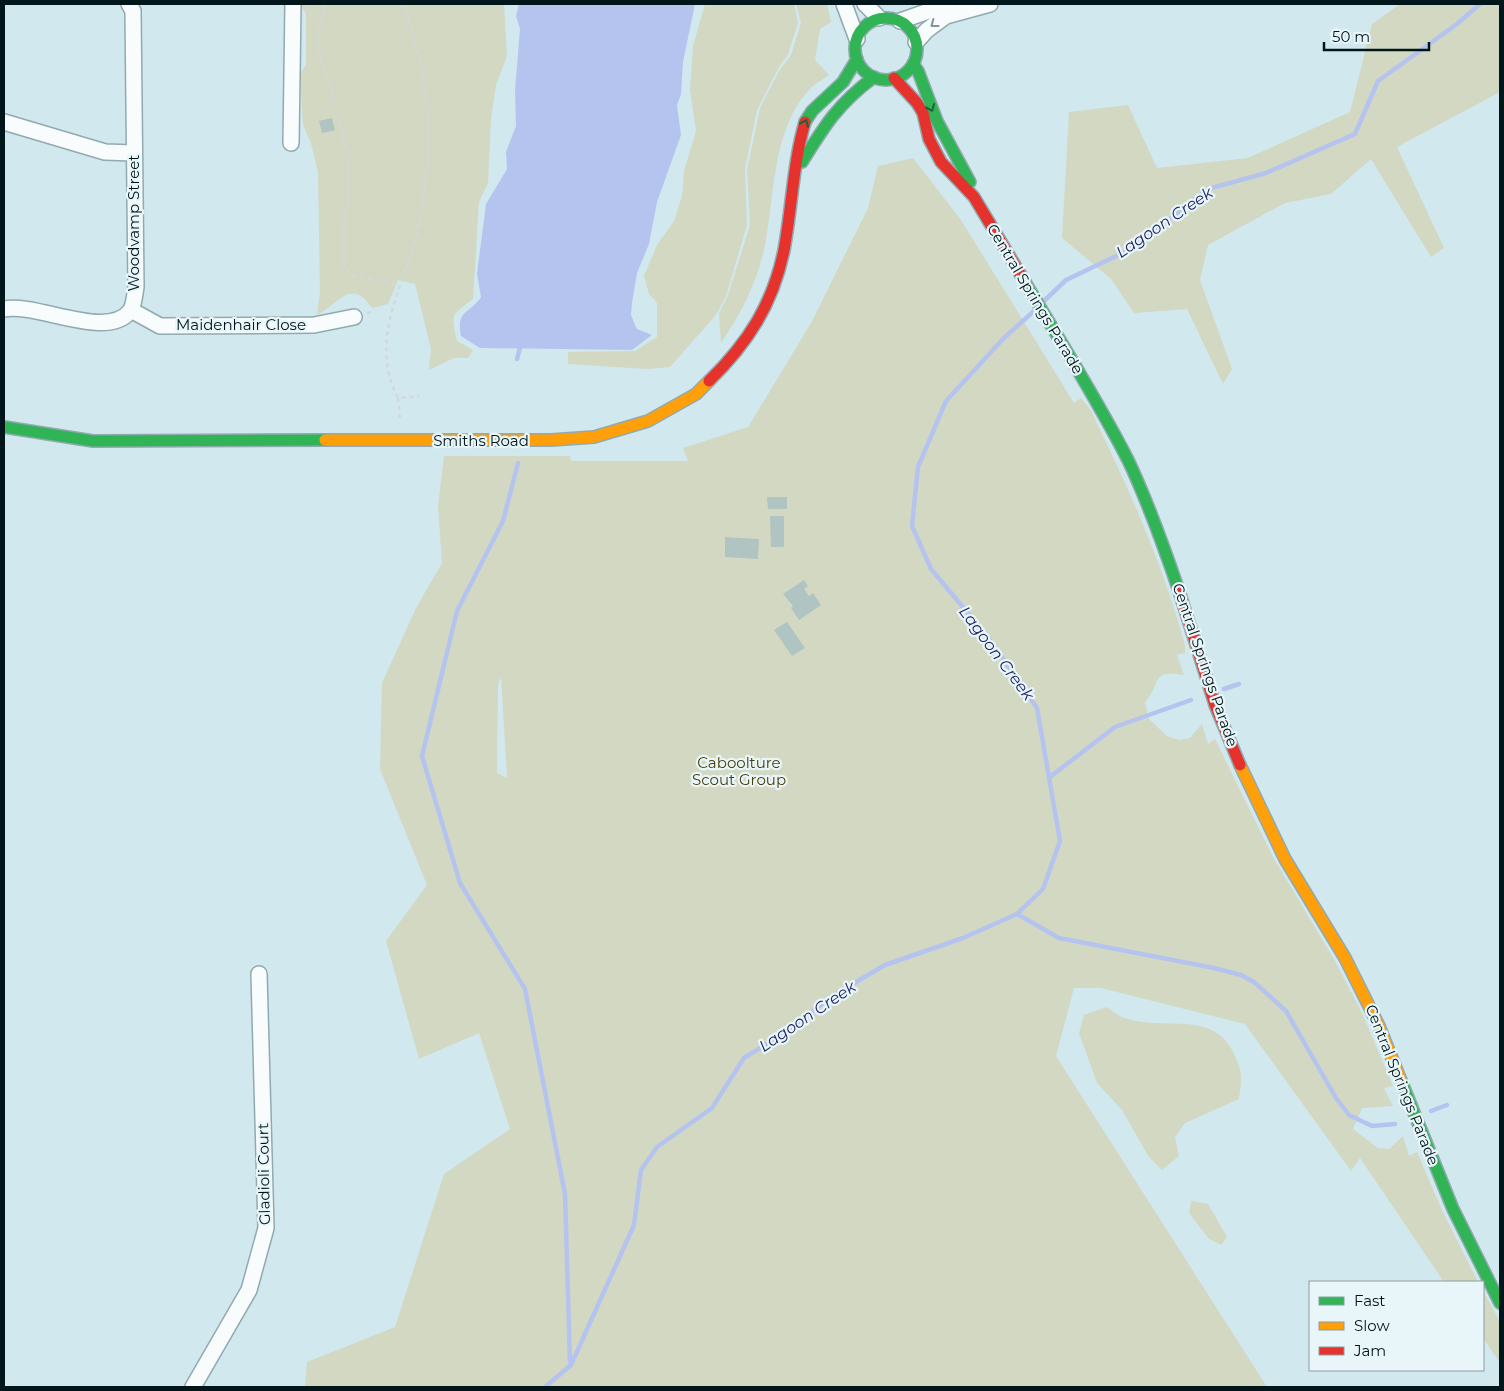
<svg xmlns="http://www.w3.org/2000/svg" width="1504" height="1391" font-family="Montserrat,sans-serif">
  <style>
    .green { fill: #d3d8c3; fill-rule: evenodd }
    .water { fill: #b5c4ef }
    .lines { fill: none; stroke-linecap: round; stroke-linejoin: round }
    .stream { stroke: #b5c4ef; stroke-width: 4.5 }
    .building { fill: #b0c5c1 }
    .street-casing { stroke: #91aab0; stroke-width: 18 }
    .fast-casing { stroke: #91aab0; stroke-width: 14 }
    .slow-casing { stroke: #91aab0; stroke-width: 14 }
    .jam-casing { stroke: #91aab0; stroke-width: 14 }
    .path { stroke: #d1d9da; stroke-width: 2.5; stroke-dasharray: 4 4; stroke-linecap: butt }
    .street { stroke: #f8fcfc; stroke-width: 15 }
    .fast { stroke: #30b455; stroke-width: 11 }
    .slow { stroke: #ff9f0a; stroke-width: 11 }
    .jam { stroke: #e5322d; stroke-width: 11 }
    .oneway { stroke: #889497 }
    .oneway2 { stroke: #186538 }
    .labels { text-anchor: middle; stroke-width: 4.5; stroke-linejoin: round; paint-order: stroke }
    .street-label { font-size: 15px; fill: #00161b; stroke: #e8f6fa }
    .park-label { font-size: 15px; fill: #4a3e0a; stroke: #e8f6fa }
    .water-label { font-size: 16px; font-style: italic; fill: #222467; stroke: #e8f6fa }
  </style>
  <rect width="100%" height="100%" fill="#d0e8ee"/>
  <g class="green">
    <path d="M300 4H504L507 56 496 85 491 119 488 183 479 202 473 299C450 316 451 314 457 341L473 350 468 358H454L429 370 431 349 415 284 398 280 388 304 372 308C351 277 339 304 317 315L320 292 318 173 311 143 303 125 300 73 306 65V14Z"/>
    <polygon points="705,4 794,4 798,23 788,54 779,67 757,110 745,169 747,225 726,296 716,315 670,367 647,369 568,364 568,352 635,351 657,337 657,303 649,294 644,276 657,245 674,221 682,196 684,171 696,131 690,90 693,46"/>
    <path d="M796 4H827L831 22 820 29 815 60 829 75C822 80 814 84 808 91 771 132 775 199 764 250 756 285 741 313 721 343L719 313 728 295 750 225 747 170 760 108 779 71 791 55 801 23Z"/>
    <polygon points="1400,4 1500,4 1500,92 1397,147 1444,248 1431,257 1371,159 1331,194 1285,203 1208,245 1200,280 1232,369 1223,384 1187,309 1134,313 1111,279 1062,238 1069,112 1128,105 1157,168 1248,158 1350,112 1372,24"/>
    <path d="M913 158 961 220 1074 403 1081 398 1090 409C1128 486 1162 562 1185 645V653L1177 655 1184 675C1149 669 1162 684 1145 702L1149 719 1167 736 1179 740 1190 738 1202 724 1208 744 1215 739 1273 857 1335 961 1362 1013 1393 1086 1384 1088 1393 1106 1362 1108 1353 1129 1378 1148 1389 1149 1403 1136 1409 1156 1417 1152 1441 1208 1478 1282H1444L1360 1158 1351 1171 1245 1024 1101 988H1074L1056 1056 1267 1387H305L307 1362 395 1327 444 1174 510 1129 479 1033 419 1059 386 941 427 885 380 769 382 683 416 608 442 563 438 506 444 456H570L571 461H688L683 448 748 427 811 323 868 208 878 166ZM501 677 507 777V778L497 773 498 684Z"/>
    <path d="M1107 1007C1142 1041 1210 1002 1233 1052 1243 1073 1242 1076 1239 1099L1185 1123 1175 1137 1179 1156 1162 1170 1149 1157 1122 1110 1097 1083 1079 1033 1084 1015Z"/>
    <polygon points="1191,1201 1208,1204 1227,1237 1221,1245 1209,1239 1189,1213"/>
    <polygon points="1483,1291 1500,1322 1500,1363 1483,1338"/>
  </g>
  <path class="water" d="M519 4H695L683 62 681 94 677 105 681 135 657 202 649 244 637 273 632 303 631 315 635 325 637 329 652 335 632 350 480 348 461 336C456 309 469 315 481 297L477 274 486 204 507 169 506 152 516 126 515 90 520 29 516 16Z"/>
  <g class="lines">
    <g class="stream">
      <polyline points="1044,301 1066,280 1131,249 1208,189 1266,173 1355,134 1378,81 1457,24 1480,4"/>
      <polyline points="517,359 521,344"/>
      <polyline points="518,463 503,521 457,611 422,756 460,883 525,989 565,1194 570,1362"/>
      <polyline points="1224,689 1239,684"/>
      <polyline points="1050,777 1115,727 1191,700"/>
      <polyline points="1017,914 1059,938 1214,968 1241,975 1254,982 1286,1011 1336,1098 1349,1115 1372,1126 1395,1124"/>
      <polyline points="1431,1111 1447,1105"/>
      <polyline points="545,1387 571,1365 634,1225 641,1170 657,1147 712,1108 744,1058 791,1029 829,998 885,965 963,938 1017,914 1043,889 1060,841 1037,708 988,637 931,569 912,526 918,467 946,401 1004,338 1035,310"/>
    </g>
  </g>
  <g class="building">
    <polygon points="332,118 335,130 322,133 319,121"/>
    <polygon points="767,497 787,497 787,509 768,509"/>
    <polygon points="770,516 784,516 784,547 771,547"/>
    <polygon points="725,537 759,539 758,559 725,557"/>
    <polygon points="804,580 808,586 804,589 809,596 813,593 821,605 799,620 791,608 793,606 783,594"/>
    <polygon points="787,622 805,648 792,656 774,630"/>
  </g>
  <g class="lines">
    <defs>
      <g id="street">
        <polyline points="844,4 857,39"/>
        <polyline points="865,4 879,18"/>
        <polyline points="900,21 949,4"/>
        <polyline points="916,42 927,30 946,16 990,4"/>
        <polyline points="4,122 105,152 134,153"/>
        <polyline points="291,143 293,4"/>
        <path d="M4 309C37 302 108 342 131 310 134 304 135 293 136 287L133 11 129 4"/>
        <polyline points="131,310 160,326 314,325 354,317"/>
        <polyline points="193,1387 249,1290 266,1228 259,974"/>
      </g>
      <g id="fast">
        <circle cx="886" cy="49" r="31"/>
        <polyline points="913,64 918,71 937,121 970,182"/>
        <polyline points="805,122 812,111 843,82 857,59"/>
        <path d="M802 162C825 125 838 104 874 77"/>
        <path d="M1025 282C1060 341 1097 399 1128 460 1148 502 1164 547 1179 591"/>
        <polyline points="4,427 93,441 325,440"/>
        <polyline points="1402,1083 1453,1209 1500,1303"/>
      </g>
      <g id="slow">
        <polyline points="325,440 551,440 594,437 648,421 696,394 709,381"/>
        <polyline points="1240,765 1285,859 1345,958 1379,1026 1402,1083"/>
      </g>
      <g id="jam">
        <polyline points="894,78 917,103 923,113 929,139 941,162 974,197 1025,282"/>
        <path d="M709 381C748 343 773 304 784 250 792 207 793 163 805 122"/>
        <polyline points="1179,591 1215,705 1240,765"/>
      </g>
    </defs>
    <use href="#street" class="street-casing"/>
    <use href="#fast" class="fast-casing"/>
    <use href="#slow" class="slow-casing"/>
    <use href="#jam" class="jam-casing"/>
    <g class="path">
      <polyline points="325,4 318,39 320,59 340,118 347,155 349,196 344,219 344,266 353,276 376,279 398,287"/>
      <path d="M402 4C432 77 434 150 418 227 406 285 367 338 398 398L419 396"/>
      <polyline points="367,313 375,311"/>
      <polyline points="398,398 400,421"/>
    </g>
    <use href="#street" class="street"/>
    <use href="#fast" class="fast"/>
    <use href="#slow" class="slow"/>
    <use href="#jam" class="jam"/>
  </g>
  <defs><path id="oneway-chevron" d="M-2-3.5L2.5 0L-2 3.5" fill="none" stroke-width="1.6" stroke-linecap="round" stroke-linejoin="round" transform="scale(1.25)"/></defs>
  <use class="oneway" href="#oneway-chevron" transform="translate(934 24) rotate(143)"/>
  <g class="oneway2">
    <use href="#oneway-chevron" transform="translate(931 108) rotate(66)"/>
    <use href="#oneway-chevron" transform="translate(805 123) rotate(-66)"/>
  </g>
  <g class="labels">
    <g class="street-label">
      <text transform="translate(134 223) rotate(-90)" y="5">Woodvamp Street</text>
      <text transform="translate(1035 299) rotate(59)" y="5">Central Springs Parade</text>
      <text x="241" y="330">Maidenhair Close</text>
      <text x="481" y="446">Smiths Road</text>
      <text transform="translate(1205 665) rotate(71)" y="5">Central Springs Parade</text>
      <text transform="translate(1402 1085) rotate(68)" y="5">Central Springs Parade</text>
      <text transform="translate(264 1174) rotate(-91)" y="5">Gladioli Court</text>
    </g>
    <g class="park-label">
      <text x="739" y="768">Caboolture<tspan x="739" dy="17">Scout Group</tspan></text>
    </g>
    <g class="water-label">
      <text transform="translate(1164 222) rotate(-34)" y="6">Lagoon Creek</text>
      <text transform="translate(997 653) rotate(53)" y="6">Lagoon Creek</text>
      <text transform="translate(807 1016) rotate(-34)" y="6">Lagoon Creek</text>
    </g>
  </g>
  <rect width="1504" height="1391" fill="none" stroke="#00161b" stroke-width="10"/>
  <rect x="1309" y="1281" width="175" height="90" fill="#e8f6fa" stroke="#8b9ca1"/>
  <rect x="1319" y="1297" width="25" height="8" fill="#30b455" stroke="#8b9ca1"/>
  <text x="1354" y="1306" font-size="15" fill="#00161b">Fast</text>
  <rect x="1319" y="1322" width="25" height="8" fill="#ff9f0a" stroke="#8b9ca1"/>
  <text x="1354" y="1331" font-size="15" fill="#00161b">Slow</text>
  <rect x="1319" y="1347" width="25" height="8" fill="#e5322d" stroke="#8b9ca1"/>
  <text x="1354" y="1356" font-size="15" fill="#00161b">Jam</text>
  <path d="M1324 42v8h105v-8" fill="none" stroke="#00161b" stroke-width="2.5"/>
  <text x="1332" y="42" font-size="15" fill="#00161b" stroke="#e8f6fa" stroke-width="4" paint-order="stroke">50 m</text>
</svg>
